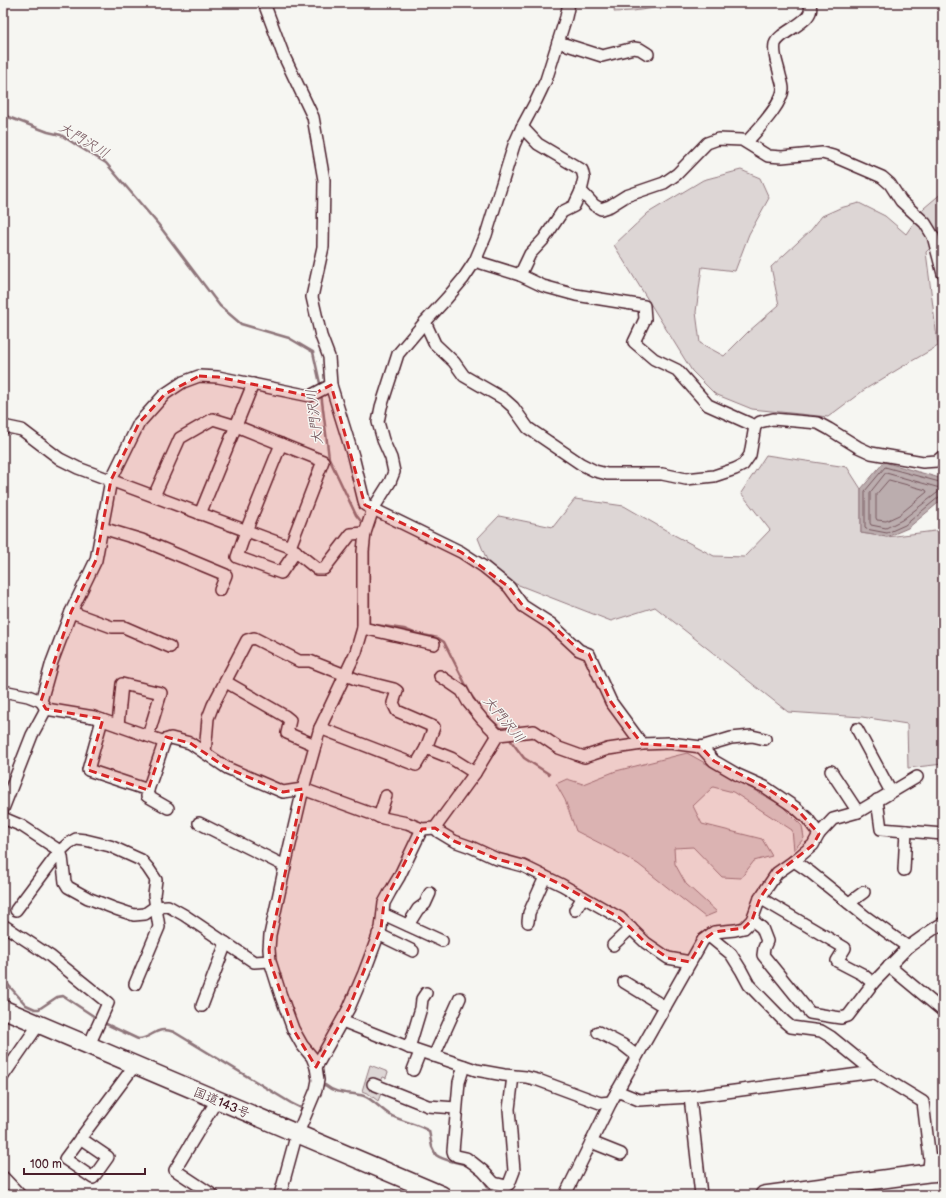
<svg xmlns="http://www.w3.org/2000/svg" width="946" height="1198" font-family="'Balsamiq Sans','Klee One',sans-serif">
  <style>
    .green { fill: #ddd6d5; stroke: #947a80 }
    .water { fill: #bbadae; stroke: #8e747a }
    .lines { fill: none; stroke-linecap: round; stroke-linejoin: round }
    .shore { stroke: #77585f; stroke-width: 1 }
    .stream { stroke: #8e747a; stroke-width: 2.5 }
    .minor-casing { stroke: #4a1f2b; stroke-width: 14 }
    .highway-casing { stroke: #4a1f2b; stroke-width: 20 }
    .minor { stroke: #f6f6f2; stroke-width: 11 }
    .highway { stroke: #f6f6f2; stroke-width: 17 }
    .marked { fill: #d62828; fill-opacity: 0.2; stroke: #d62828; stroke-width: 3; stroke-dasharray: 8 5; stroke-linejoin: round }
    .labels { text-anchor: middle; stroke-width: 3; stroke-linejoin: round; paint-order: stroke }
    .street-label { font-size: 13px; fill: #4a1f2b; stroke: #f6f6f2 }
    .water-label { font-size: 14px; font-style: italic; fill: #6c4a52; stroke: #f6f6f2 }
  </style>
  <rect width="100%" height="100%" fill="#f6f6f2"/>
  <filter id="ink" filterUnits="userSpaceOnUse"><feTurbulence type="fractalNoise" baseFrequency=".025" numOctaves="2"/><feDisplacementMap in="SourceGraphic" scale="8" xChannelSelector="R" yChannelSelector="G"/><feConvolveMatrix kernelMatrix="1 2 1 2 8 2 1 2 1" color-interpolation-filters="sRGB"/></filter>
  <g filter="url(#ink)">
    <g class="green">
      <polygon points="615,3 686,3 684,4 633,11 614,12"/>
      <polygon points="741,170 760,178 769,198 749,234 735,271 702,267 696,312 700,343 724,356 748,332 779,305 771,267 811,230 822,216 840,208 859,203 885,216 906,234 924,208 943,192 943,236 926,252 938,346 905,365 864,390 828,417 752,409 715,394 692,371 614,245 648,213 703,180"/>
      <polygon points="766,455 847,467 861,489 861,533 887,537 943,530 943,764 908,768 907,724 862,717 788,712 655,607 611,621 493,575 478,538 499,516 553,527 575,499 624,506 676,536 714,556 744,557 770,530 741,493"/>
      <polygon points="687,753 781,805 802,826 804,838 794,850 792,830 733,792 713,787 693,806 702,824 762,839 772,856 754,861 741,878 722,877 693,847 674,848 675,864 686,884 717,912 705,917 638,864 615,851 576,831 565,800 556,784 567,779 583,784 616,771"/>
      <polygon points="370,1065 388,1072 386,1078 383,1077 381,1081 374,1081 382,1091 378,1101 369,1094 362,1091"/>
    </g>
    <polygon class="water" points="884,462 943,479 943,499 908,528 887,537 861,533 861,489"/>
    <g class="lines">
      <g class="shore">
        <polygon points="886,473 940,488 941,490 902,520 886,528 871,525 870,523 870,493"/>
        <polygon points="889,480 926,490 927,492 899,515 886,521 877,520 876,518 876,495"/>
        <polyline points="943,483 885,467 865,491 865,528 866,529 887,533 905,525 939,497 943,496"/>
      </g>
      <g class="stream">
        <polyline points="3,115 48,132 61,135 81,148 106,163 158,224 220,306 241,324 289,338 313,352 321,388"/>
        <polyline points="321,393 329,458 356,515 364,525"/>
        <polyline points="369,542 369,624 404,629 414,633 438,638 444,642 471,695 482,711"/>
        <polyline points="490,719 503,730"/>
        <polyline points="508,737 524,758 549,774"/>
        <polyline points="3,979 26,1005 35,1009 39,1009 57,997 63,996 98,1019"/>
        <path d="M102 1022 138 1039C154 1038 155 1025 174 1032L291 1103 301 1108H305V1107"/>
        <path d="M320 1086 325 1085C337 1095 350 1092 364 1096 373 1099 382 1111 392 1116 404 1122 418 1124 429 1131L432 1147 436 1155C444 1161 454 1161 463 1164 476 1168 487 1183 492 1195"/>
      </g>
      <defs>
        <g id="minor">
          <polyline points="264,3 283,54 313,117 324,180 323,247 312,297 321,336 329,357 331,385 353,456 365,505 461,552 484,567 509,587 523,606 551,624 579,650 589,654 611,702 642,744"/>
          <polyline points="558,42 602,56 634,48 640,49 648,54"/>
          <polyline points="522,127 538,144 582,170 584,178 581,191 594,205 601,209 610,206 626,196 664,183 677,174 707,143 718,139 742,140 768,156 782,157 822,153 833,156 882,177 890,184 901,201 925,223 933,236 943,274"/>
          <path d="M747 142C757 130 782 105 783 89 783 84 780 77 779 71 777 63 773 53 775 44 780 30 819 21 809 3"/>
          <polyline points="475,261 520,275 543,286 576,295 644,306 645,319 634,342 654,359 677,370 708,405 755,426"/>
          <polyline points="520,275 530,254 544,239 562,212 574,206 581,191"/>
          <polyline points="425,322 435,344 454,362 464,376 504,399 513,407 528,428 581,464 595,471 607,474 662,474 686,479 714,476 735,469 743,465 750,455 755,426 760,422 773,419 818,423 829,429 858,447 871,453 923,462 937,461 943,456"/>
          <polyline points="331,385 310,396 218,377 199,376 183,382 165,394 139,423 111,480 96,560 71,612 52,662 41,701 46,709 94,717 162,741 171,738 190,743 227,768 283,792 303,789 383,818 407,823 422,829 435,828 475,773 498,735"/>
          <polyline points="3,426 22,430 60,459 78,468 290,547 317,569 324,569 351,534 365,533"/>
          <polyline points="281,444 246,531 237,557 281,573 296,551"/>
          <polyline points="154,496 180,438 213,419 236,426 323,461 290,547"/>
          <polyline points="200,514 253,384"/>
          <polyline points="102,528 142,540 226,575 220,590"/>
          <polyline points="71,612 112,627 124,627 170,647"/>
          <polyline points="363,628 434,644"/>
          <polyline points="440,676 462,691 468,702 482,719 498,735"/>
          <polyline points="226,682 285,716 290,720 287,733 315,745"/>
          <polyline points="3,691 28,696 41,701"/>
          <polyline points="102,720 88,770 148,790 165,740"/>
          <polyline points="118,725 122,684 161,693 148,736"/>
          <polyline points="320,728 416,765 426,748 451,758 475,773"/>
          <polyline points="857,729 891,792"/>
          <polyline points="498,735 534,731 559,748 584,757 608,749 642,744 670,743 701,747 731,738 752,736 765,739"/>
          <polyline points="701,747 714,761 738,775 765,787 796,808 807,818 819,834"/>
          <polyline points="205,753 208,718 213,705 247,640 254,638 299,661 310,661 358,680 394,689 397,691 393,703 397,711 434,727 426,748"/>
          <polyline points="831,771 858,812"/>
          <polyline points="148,790 147,796 168,808"/>
          <polyline points="877,800 881,829 943,834"/>
          <polyline points="3,809 32,735 46,709"/>
          <polyline points="379,817 386,796"/>
          <polyline points="3,818 22,826 60,851 69,843 76,839 85,840 110,846 141,860 148,868 156,880 154,895 159,927 135,984"/>
          <polyline points="199,823 285,866"/>
          <polyline points="435,828 439,832 454,841 471,847 497,859 523,866 562,885 620,918 646,943 668,958 690,962"/>
          <path d="M794 861 810 872 866 917 908 947C920 939 931 930 943 923"/>
          <polyline points="904,870 906,831"/>
          <polyline points="760,898 845,948 837,961 862,974 873,983"/>
          <polyline points="849,903 864,892"/>
          <polyline points="16,910 60,851 62,857 65,882 68,887 88,898 116,909 134,915 145,914 155,907 168,906 184,915 254,962 270,961"/>
          <polyline points="575,910 583,897"/>
          <polyline points="383,914 442,941"/>
          <polyline points="752,920 762,928 767,941 764,948 763,955 810,1013 834,1017 841,1018 848,1016 873,983 908,947"/>
          <polyline points="528,922 529,913 545,877"/>
          <polyline points="3,925 50,956 108,1003 89,1045"/>
          <polyline points="408,925 418,909 425,904 430,893"/>
          <polyline points="378,934 413,951"/>
          <polyline points="709,936 731,954 741,970 749,985 785,1022 791,1027 821,1031 831,1037 874,1072"/>
          <polyline points="613,945 631,928"/>
          <polyline points="889,966 943,1011"/>
          <polyline points="624,982 665,1007"/>
          <polyline points="202,1006 226,943"/>
          <polyline points="342,1021 405,1046 476,1070 504,1075 526,1077 538,1080 600,1103 611,1102"/>
          <polyline points="598,1032 623,1045 637,1056"/>
          <polyline points="409,1048 421,1008 422,999 426,993"/>
          <polyline points="434,1056 460,998"/>
          <polyline points="464,1066 459,1082 453,1151 454,1154 457,1156 466,1158 473,1163 483,1171 494,1183 506,1186 509,1184 514,1171 509,1109 513,1076"/>
          <polyline points="316,1067 349,1008 364,973 381,928 384,903 390,892 399,877 410,854 422,829"/>
          <polyline points="413,1070 420,1052"/>
          <polyline points="3,1076 39,1024"/>
          <polyline points="373,1084 428,1106 456,1108"/>
          <polyline points="617,1091 639,1100 690,1097 874,1072 923,1102 930,1160 928,1173"/>
          <polyline points="690,1097 701,1195"/>
          <polyline points="80,1138 108,1157 93,1178 65,1159 135,1065"/>
          <polyline points="591,1142 621,1154"/>
          <polyline points="930,1160 943,1159"/>
          <polyline points="3,1177 20,1195"/>
          <polyline points="213,1195 175,1170 217,1100"/>
          <polyline points="280,1195 295,1140 316,1090 318,1080 316,1067 312,1057 302,1045 293,1029 281,996 270,961 269,949 270,935 285,866 303,789 320,728 356,652 363,628 363,551 365,533 373,509 390,482 394,472 391,458 383,440 378,422 381,407 398,354 425,322 447,298 463,279 475,261 486,235 514,145 522,127 536,101 546,80 566,17 569,3"/>
          <polyline points="565,1195 611,1102 703,940 714,932 735,930 744,928 752,920 760,898 777,873 794,861 813,845 819,834 833,819 858,812 917,777"/>
        </g>
        <g id="highway">
          <polyline points="3,1009 442,1195"/>
          <polyline points="764,1195 928,1173 943,1172"/>
        </g>
      </defs>
      <use href="#minor" class="minor-casing"/>
      <use href="#highway" class="highway-casing"/>
      <use href="#minor" class="minor"/>
      <use href="#highway" class="highway"/>
    </g>
  </g>
  <path class="marked" d="M199 376 218 377 310 396 331 385 365 505 461 552 509 587 523 606 551 624 579 650 589 654 611 702 642 744 701 747 714 761 765 787 796 808 819 834 813 845 777 873 760 898 752 920 744 928 714 932 703 940 690 962 668 958 646 943 620 918 562 885 523 866 497 859 454 841 435 828 422 829 384 903 381 928 349 1008 316 1067 293 1029 270 961 269 949 303 789 283 792 227 768 190 743 166 737 148 790 88 770 103 719 46 709 41 701 71 612 96 560 111 480 139 423 165 394Z"/>
  <g class="labels">
    <g class="street-label">
      <text transform="translate(222 1102) rotate(23)" y="5">国道143号</text>
    </g>
    <g class="water-label">
      <text transform="translate(84 140) rotate(31)" y="5">大門沢川</text>
      <text transform="translate(314 417) rotate(-97)" y="5">大門沢川</text>
      <text transform="translate(504 719) rotate(50)" y="5">大門沢川</text>
    </g>
  </g>
  <rect width="946" height="1198" fill="none" stroke="#f6f6f2" stroke-width="16"/>
  <rect x="8" y="8" width="930" height="1182" fill="none" stroke="#4a1f2b" stroke-width="1.5" filter="url(#ink)"/>
  <path d="M24 1168v6h121v-6" fill="none" stroke="#4a1f2b" stroke-width="2"/>
  <text x="30" y="1168" font-size="12" fill="#4a1f2b" stroke="#f6f6f2" stroke-width="3" paint-order="stroke">100 m</text>
</svg>
